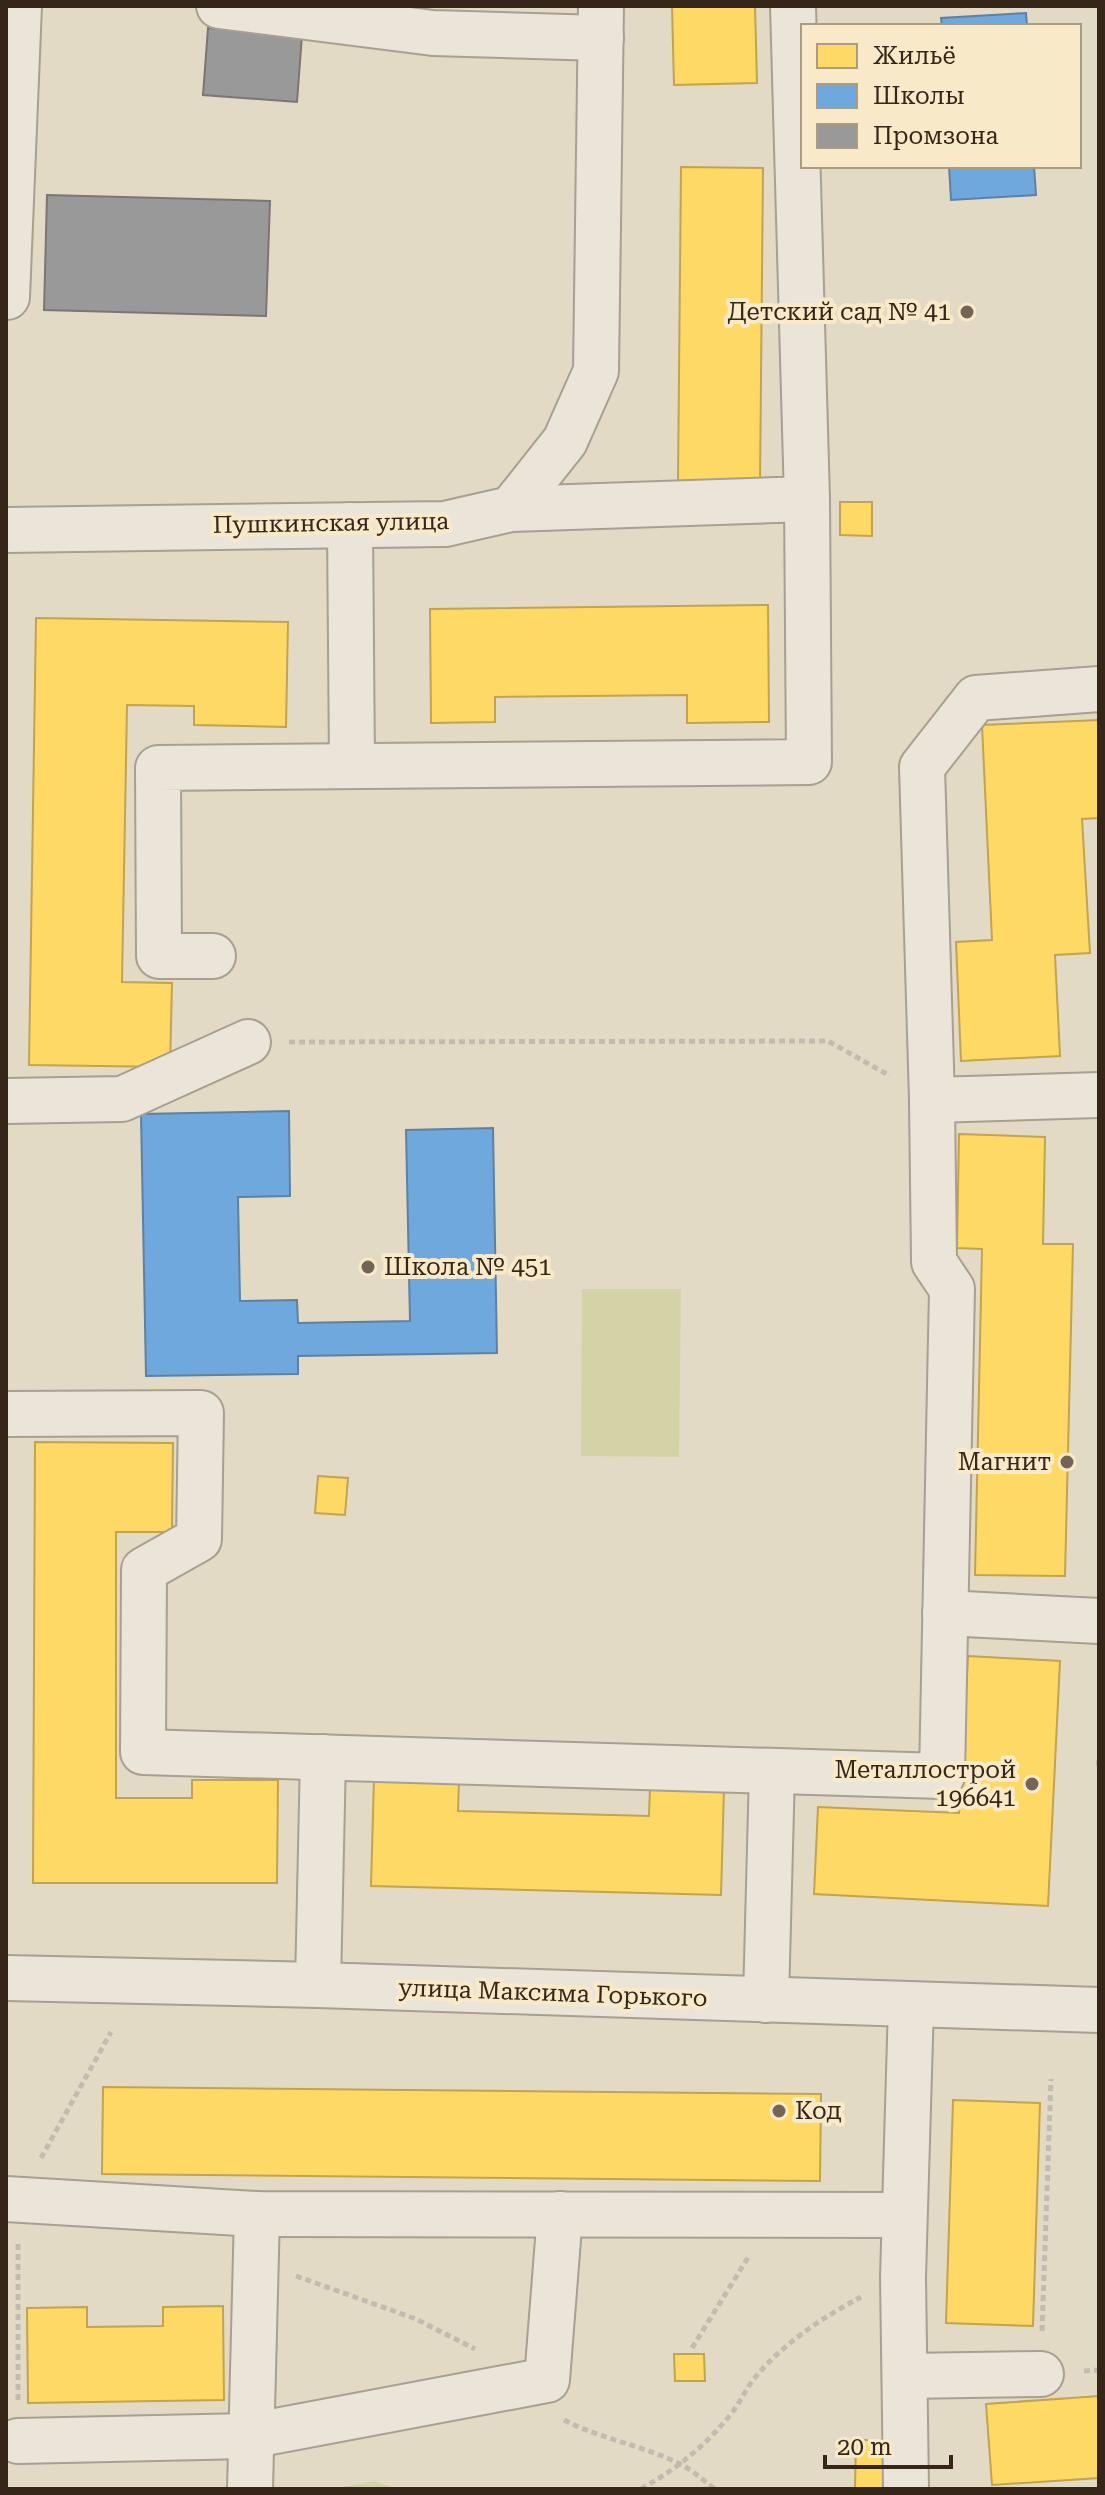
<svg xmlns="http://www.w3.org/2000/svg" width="1105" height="2495" font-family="'Roboto Serif',serif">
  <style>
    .green { fill: #d4d3a7 }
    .homes { fill: #ffd966; stroke: #c2a34f; stroke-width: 2 }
    .schools { fill: #6fa8dc; stroke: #5e81a2; stroke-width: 2 }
    .industry { fill: #999; stroke: #7b7673; stroke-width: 2 }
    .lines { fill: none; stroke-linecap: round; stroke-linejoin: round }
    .minor-casing { stroke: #a89f90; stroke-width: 48 }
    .path { stroke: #c3bbb0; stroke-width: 5; stroke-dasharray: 6 4; stroke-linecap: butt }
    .minor { stroke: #ebe4d8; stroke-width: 44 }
    .poi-dot { fill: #726556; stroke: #f8e9c9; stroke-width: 3 }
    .labels { text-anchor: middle; stroke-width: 8; stroke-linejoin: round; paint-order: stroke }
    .poi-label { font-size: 24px; fill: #352619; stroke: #f8e9c9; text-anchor: end }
    .street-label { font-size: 24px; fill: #352619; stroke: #f8e9c9 }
  </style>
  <rect width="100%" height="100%" fill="#e3dac6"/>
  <g class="green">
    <polygon points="582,1289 681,1289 679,1457 581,1456"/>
    <polygon points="374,2481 398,2489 332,2489"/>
  </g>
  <g class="homes">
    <polygon points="672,6 755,6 757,83 674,85"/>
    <polygon points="681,167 763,168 760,484 678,483"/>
    <polygon points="840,502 872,502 872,536 840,535"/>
    <polygon points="768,605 769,722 687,723 687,695 495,697 495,722 431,723 430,609"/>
    <polygon points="36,618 288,622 286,727 194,725 194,706 127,705 122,982 172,983 170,1067 29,1065"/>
    <polygon points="1099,720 1099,818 1082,819 1090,953 1055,955 1060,1056 961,1061 956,942 992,940 982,725"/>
    <polygon points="959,1134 1045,1137 1043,1244 1073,1244 1065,1576 975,1575 982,1249 957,1248"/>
    <polygon points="35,1442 173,1443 172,1532 116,1532 116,1798 192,1798 192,1780 278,1780 277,1883 33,1883"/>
    <polygon points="318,1476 348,1478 345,1515 315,1513"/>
    <polygon points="968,1656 1060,1661 1048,1906 814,1894 818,1807 959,1813"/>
    <polygon points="374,1778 459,1780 458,1811 649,1816 650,1787 724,1788 721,1895 371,1886"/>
    <polygon points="103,2087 821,2094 820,2181 102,2174"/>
    <polygon points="953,2100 1040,2103 1033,2326 946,2323"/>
    <polygon points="223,2306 224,2400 28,2403 27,2308 87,2307 87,2327 163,2326 163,2307"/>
    <polygon points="674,2354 704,2354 705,2381 675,2381"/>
    <polygon points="1099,2396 1099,2478 992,2485 986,2404"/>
    <polygon points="856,2440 887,2440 886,2489 855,2489"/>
  </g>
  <g class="schools">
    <polygon points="1026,13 1027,26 942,26 941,18"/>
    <polygon points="949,166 1034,166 1036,195 951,200"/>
    <polygon points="289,1111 290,1196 238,1197 240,1301 297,1300 298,1323 410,1321 406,1130 493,1128 497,1353 298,1356 298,1374 146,1376 141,1114"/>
  </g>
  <g class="industry">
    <polygon points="208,28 302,35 297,102 203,95"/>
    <polygon points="47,195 270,201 266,316 44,310"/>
  </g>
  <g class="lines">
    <defs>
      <g id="minor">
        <polyline points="219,6 433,33 601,38"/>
        <polyline points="7,297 19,6"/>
        <polyline points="511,509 807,499 793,6"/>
        <polyline points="350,525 352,766"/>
        <polyline points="6,530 445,524 511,509 565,441 596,371 601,6"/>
        <polyline points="213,956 159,956 158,768 809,762 807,499"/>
        <polyline points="932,1100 1099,1095"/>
        <polyline points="6,1101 122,1099 248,1042"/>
        <polyline points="6,1414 201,1413 199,1539 144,1570 143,1752 942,1776 952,1289 934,1262 932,1100 922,767 976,698 1099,689"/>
        <polyline points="945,1613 1099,1621"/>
        <polyline points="6,1978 318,1985 1099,2010"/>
        <polyline points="318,1985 323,1757"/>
        <polyline points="766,2000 772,1771"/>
        <polyline points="6,2199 257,2214 904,2215"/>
        <polyline points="905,2376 1041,2374"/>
        <polyline points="18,2441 249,2436 547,2380 560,2214"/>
        <polyline points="250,2489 257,2214"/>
        <polyline points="906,2489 903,2277 911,2005"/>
      </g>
    </defs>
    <use href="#minor" class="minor-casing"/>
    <g class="path">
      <polyline points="289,1042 828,1041 890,1076"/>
      <polyline points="1096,1763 1099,1763"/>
      <polyline points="41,2158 111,2032"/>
      <polyline points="296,2276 416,2319 475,2349"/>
      <polyline points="1042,2331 1051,2079"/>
      <polyline points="692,2348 749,2256"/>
      <polyline points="1084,2371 1099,2370"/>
      <polyline points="18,2400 18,2242"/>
      <path d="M564 2420C601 2439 641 2445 678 2463 691 2469 703 2480 715 2489"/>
      <path d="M641 2489C678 2468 708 2444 734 2410 741 2400 746 2389 754 2379 781 2345 823 2317 861 2297"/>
    </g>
    <use href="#minor" class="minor"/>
  </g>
  <g class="poi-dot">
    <circle cx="967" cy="312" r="8"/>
    <circle cx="368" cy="1267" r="8"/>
    <circle cx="1067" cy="1462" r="8"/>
    <circle cx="1032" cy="1784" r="8"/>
    <circle cx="779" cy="2111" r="8"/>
  </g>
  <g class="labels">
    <g class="poi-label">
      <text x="951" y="320">Детский сад № 41</text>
      <text x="384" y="1275" text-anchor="start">Школа № 451</text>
      <text x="1051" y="1470">Магнит</text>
      <text x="1016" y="1778">Металлострой<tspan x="1016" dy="28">196641</tspan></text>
      <text x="795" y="2119" text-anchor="start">Код</text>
    </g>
    <g class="street-label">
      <text transform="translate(331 523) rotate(-1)" y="8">Пушкинская улица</text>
      <text transform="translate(553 1993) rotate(2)" y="8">улица Максима Горького</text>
    </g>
  </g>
  <rect width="1105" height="2495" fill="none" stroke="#352619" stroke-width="16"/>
  <rect x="801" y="24" width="280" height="144" fill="#f8e9c9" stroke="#aa9b83" stroke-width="2"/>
  <rect x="817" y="44" width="40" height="24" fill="#ffd966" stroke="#aa9b83" stroke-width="2"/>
  <text x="873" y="64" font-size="24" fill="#352619">Жильё</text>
  <rect x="817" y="84" width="40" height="24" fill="#6fa8dc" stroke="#aa9b83" stroke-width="2"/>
  <text x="873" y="104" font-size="24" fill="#352619">Школы</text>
  <rect x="817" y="124" width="40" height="24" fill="#999999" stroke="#aa9b83" stroke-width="2"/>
  <text x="873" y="144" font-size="24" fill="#352619">Промзона</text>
  <path d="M825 2455v12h126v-12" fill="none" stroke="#352619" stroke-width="4"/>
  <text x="837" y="2455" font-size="24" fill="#352619" stroke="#f8e9c9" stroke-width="6" paint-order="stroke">20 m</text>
</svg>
